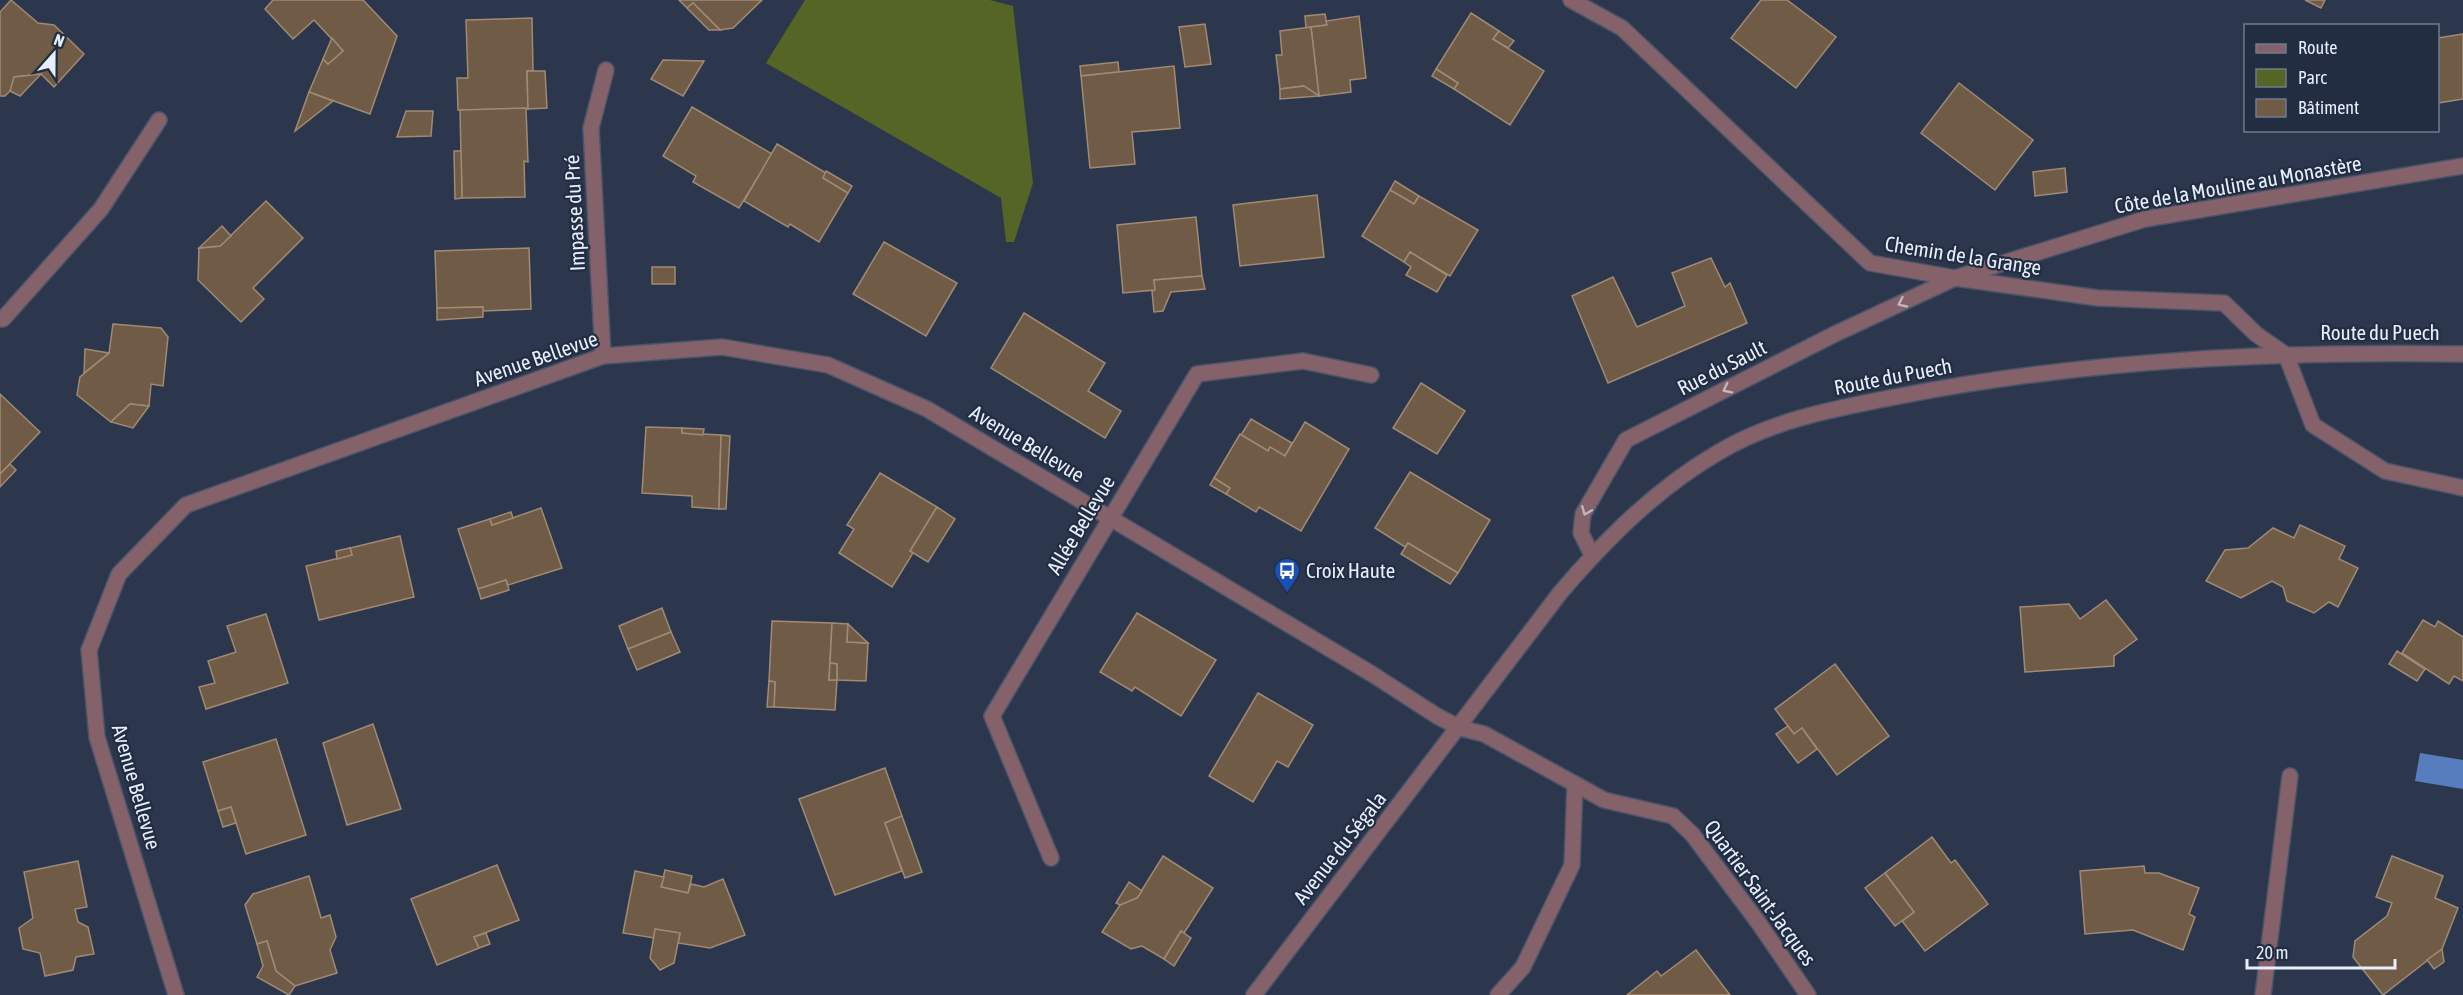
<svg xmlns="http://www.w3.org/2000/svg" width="2463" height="995" font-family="'Asap Condensed',sans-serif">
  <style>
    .green { fill: #546525 }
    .water { fill: #587dbe }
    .building { fill: #705b46; stroke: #a08a74; stroke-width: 1.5 }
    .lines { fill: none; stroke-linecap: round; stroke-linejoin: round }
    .minor-casing { stroke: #4a5469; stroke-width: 18 }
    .tertiary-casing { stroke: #4a5469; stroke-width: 18 }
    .minor { stroke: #85616a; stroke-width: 15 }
    .tertiary { stroke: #85616a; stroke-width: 15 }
    .oneway { stroke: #c0b6c2 }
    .labels { text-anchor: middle; stroke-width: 4.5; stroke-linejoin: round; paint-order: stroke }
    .street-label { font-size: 21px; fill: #e7effd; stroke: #222d42 }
    .poi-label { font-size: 21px; fill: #e7effd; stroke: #222d42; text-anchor: start }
  </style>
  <rect width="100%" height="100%" fill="#2c374d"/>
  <polygon class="green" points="805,0 990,0 1013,6 1033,183 1014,242 1006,242 1001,198 766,63"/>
  <polygon class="water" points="2420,753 2463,760 2463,789 2415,781"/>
  <g class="building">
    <polygon points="11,0 38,23 54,25 84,54 54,87 41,74 14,77 12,89 5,96 0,96 0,12"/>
    <polygon points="273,0 363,0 397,36 370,114 309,92 323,59 328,64 343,51 314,20 293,39 265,9"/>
    <polygon points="679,0 762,0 733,28 720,30 693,3 687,8"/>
    <polygon points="1761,0 1787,0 1836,37 1796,88 1731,38"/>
    <polygon points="2305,0 2325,0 2321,8"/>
    <polygon points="693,3 720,30 709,30 687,8"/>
    <polygon points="1471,13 1499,31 1493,39 1544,71 1510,125 1454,89 1458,83 1436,69"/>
    <polygon points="1325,14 1327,25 1306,28 1305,16"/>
    <polygon points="1359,16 1366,78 1350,80 1351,92 1319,96 1311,27 1327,25 1326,21"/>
    <polygon points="532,18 533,71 527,71 528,109 458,110 457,78 468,78 466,20"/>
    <polygon points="1205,24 1211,64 1185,67 1179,27"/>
    <polygon points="1311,27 1319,96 1304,86 1280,89 1276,55 1282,55 1280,31"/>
    <polygon points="1499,31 1514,41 1508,48 1493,39"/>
    <polygon points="2463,34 2463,99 2438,103 2438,38"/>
    <polygon points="332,38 343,51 328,64 323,59"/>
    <polygon points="663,60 704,61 683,96 651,79"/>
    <polygon points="1118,62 1119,72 1081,76 1080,66"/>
    <polygon points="1174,66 1180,128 1132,132 1135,164 1090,168 1081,76"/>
    <polygon points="1436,69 1458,83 1454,89 1432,76"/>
    <polygon points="527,71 545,71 547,108 528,109"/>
    <polygon points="41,74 20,96 10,91 14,77"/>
    <polygon points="1959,83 2033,140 1995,190 1921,133"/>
    <polygon points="1304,86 1319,96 1280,99 1280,89"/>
    <polygon points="309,92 333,101 295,131"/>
    <polygon points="692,107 772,154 739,208 693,182 696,176 663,156"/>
    <polygon points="526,108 528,162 524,161 525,197 462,198 460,110"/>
    <polygon points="406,111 433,111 431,136 397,137"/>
    <polygon points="777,144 826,173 823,178 848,193 819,242 790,224 788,227 744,201"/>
    <polygon points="454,151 461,151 462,198 455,199"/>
    <polygon points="2065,168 2067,192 2035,196 2033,172"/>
    <polygon points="826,171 852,186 848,193 823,178"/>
    <polygon points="1395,181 1419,196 1414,204 1390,190"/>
    <polygon points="1390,190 1414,204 1419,196 1478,230 1450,276 1410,252 1404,262 1362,236"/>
    <polygon points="1317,195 1324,257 1240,266 1233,205"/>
    <polygon points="266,201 303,238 253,288 264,299 241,322 198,280 199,248 220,246"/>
    <polygon points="1196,217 1202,276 1154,280 1155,290 1123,293 1117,225"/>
    <polygon points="222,226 231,236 220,246 199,248"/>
    <polygon points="884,242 957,283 926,336 853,294"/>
    <polygon points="529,248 531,309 483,311 483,307 437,308 435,251"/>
    <polygon points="1410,252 1447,275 1437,292 1406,275 1411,267 1404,262"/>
    <polygon points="1711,258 1725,287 1730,283 1747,323 1608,383 1572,296 1613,277 1637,327 1685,306 1672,273"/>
    <rect x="652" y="267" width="23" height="17"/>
    <polygon points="1202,276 1205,289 1171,292 1163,311 1154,312 1152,291 1155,290 1154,280"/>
    <polygon points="483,307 483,317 437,320 437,308"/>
    <polygon points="1024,313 1105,363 1088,391 1121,411 1105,438 991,368"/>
    <polygon points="113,324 161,328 168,337 163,386 151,384 149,406 130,404 111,422 77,395 80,377 109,353"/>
    <polygon points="85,349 109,353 84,373"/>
    <polygon points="1421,383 1465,411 1437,454 1393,428"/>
    <polygon points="0,394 40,432 0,474"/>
    <polygon points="130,404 149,406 133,428 111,422"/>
    <polygon points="1251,419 1292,443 1285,456 1270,447 1268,451 1241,435"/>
    <polygon points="1305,422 1349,449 1301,531 1259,507 1256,512 1226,494 1230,488 1214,478 1240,434 1268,451 1270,447 1285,456"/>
    <polygon points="646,427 682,428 682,433 721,435 719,509 692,507 692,496 642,493"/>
    <polygon points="682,428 704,429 703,435 682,433"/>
    <polygon points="721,435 730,436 726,509 719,509"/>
    <polygon points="10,464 16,470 0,487 0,474"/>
    <polygon points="1410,472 1490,520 1458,573 1408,543 1405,547 1375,528"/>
    <polygon points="880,473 937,507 910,551 913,553 892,587 839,553 854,529 847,525"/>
    <polygon points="1214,478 1230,488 1226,494 1210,485"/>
    <polygon points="937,507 955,519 928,562 910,551"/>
    <polygon points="541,508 562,568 508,585 506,580 478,589 458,529 490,519 492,525"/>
    <polygon points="511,512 513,518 492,525 490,519"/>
    <polygon points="2300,525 2345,546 2339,559 2358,568 2338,607 2329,602 2314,613 2287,601 2283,587 2272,581 2241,598 2206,581 2225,550 2248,548 2273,528 2294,538"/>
    <polygon points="400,536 414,597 319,620 306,566 352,555 350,548"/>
    <polygon points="1408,543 1458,573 1450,584 1401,554"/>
    <polygon points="350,548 352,555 337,559 336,551"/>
    <polygon points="506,580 509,590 481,599 478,589"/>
    <polygon points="2106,600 2137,639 2114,656 2114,666 2025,672 2020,607 2069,604 2080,619"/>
    <polygon points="662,608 671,632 628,649 619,626"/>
    <polygon points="1137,613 1216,660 1181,716 1135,687 1132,691 1100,672"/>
    <polygon points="266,614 288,683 206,709 199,687 215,683 208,661 236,652 227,626"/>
    <polygon points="2423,620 2435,627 2438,621 2463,637 2463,681 2454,676 2449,684 2402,653"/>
    <polygon points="772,621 832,623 829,680 837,680 835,710 774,707 775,682 769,681"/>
    <polygon points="832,623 848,624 847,642 868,643 866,681 837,680 837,664 830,663"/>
    <polygon points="848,624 868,643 847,642"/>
    <polygon points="671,632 680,652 637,670 628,649"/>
    <polygon points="2397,651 2425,669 2417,681 2389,664"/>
    <polygon points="830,663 837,664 837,680 829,680"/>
    <polygon points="1835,664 1889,736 1837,775 1802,728 1794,734 1775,709"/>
    <polygon points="769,681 775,682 774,707 767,707"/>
    <polygon points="1258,693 1313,725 1288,767 1277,761 1253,802 1209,776"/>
    <polygon points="373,724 401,809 347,825 323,743"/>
    <polygon points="1788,726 1794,734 1802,728 1817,749 1798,763 1776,734"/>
    <polygon points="276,739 306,835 246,854 231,807 218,811 203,762"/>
    <polygon points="885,768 902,816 885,823 902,871 835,895 799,799"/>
    <polygon points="231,807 236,823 223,827 218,811"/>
    <polygon points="902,816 922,872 905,878 885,823"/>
    <polygon points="1932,837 1951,863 1955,860 1988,904 1925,951 1902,921 1914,912 1885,873"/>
    <polygon points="1163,856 1213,888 1184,933 1181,931 1164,959 1142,946 1131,949 1102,932 1120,905 1137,898"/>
    <polygon points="2392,856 2443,876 2435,898 2458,908 2442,949 2383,995 2353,957 2355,941 2387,916 2392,903 2376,897"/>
    <polygon points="78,861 87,907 75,909 78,922 88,927 94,954 76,957 73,970 45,976 40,953 23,949 19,928 33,918 24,872"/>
    <polygon points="497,865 519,920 474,937 479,948 437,965 411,899"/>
    <polygon points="2144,866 2145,873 2159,873 2199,888 2189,914 2195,917 2183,950 2133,930 2085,934 2080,871"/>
    <polygon points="665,870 692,876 688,893 661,887"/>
    <polygon points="635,871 664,877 661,887 688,893 691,884 704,887 723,879 745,935 710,948 678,943 680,933 655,929 654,938 623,933"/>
    <polygon points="1885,873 1914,912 1895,926 1865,888"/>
    <polygon points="309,876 321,918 330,915 336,937 330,950 337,973 295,986 276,971 267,941 257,944 245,905 253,894"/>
    <polygon points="1129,882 1142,891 1137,898 1120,905 1116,903"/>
    <polygon points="655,929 680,933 674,963 660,970 650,958"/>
    <polygon points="1181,931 1191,938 1174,966 1164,959"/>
    <polygon points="486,933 490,944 479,948 474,937"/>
    <polygon points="267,941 276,971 295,986 289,995 257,977 263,966 257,944"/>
    <polygon points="2442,949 2444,962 2434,969 2427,960"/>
    <polygon points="1696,950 1730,995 1627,995 1657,971 1661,976"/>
  </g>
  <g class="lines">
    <defs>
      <g id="minor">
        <polyline points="1571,0 1622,28 1870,263 1955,278 2098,298 2224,303 2256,334 2286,355 2313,425 2385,471 2463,488"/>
        <polyline points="0,319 3,319 101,209 159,120"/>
        <polyline points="603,356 591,128 606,70"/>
        <polyline points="1592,555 1581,533 1583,514 1626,440 1835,334 1955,278 2145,219 2463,166"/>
        <polyline points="1575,784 1604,800 1673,816 1692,834 1758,922 1808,995"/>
        <polyline points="1051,858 992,716 1197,374 1303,361 1371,375"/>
        <polyline points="176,995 97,737 89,650 119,574 186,505 603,356 722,347 828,365 927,409 1372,674 1437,716 1460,728 1484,734 1575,784 1572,865 1523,967 1498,995"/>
        <polyline points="2263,995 2290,776"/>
      </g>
      <path id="tertiary" d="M1254 995 1560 593C1607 538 1657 488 1719 452 1774 419 1839 408 1900 396 2085 360 2275 351 2463 354"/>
    </defs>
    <use href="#minor" class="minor-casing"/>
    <use href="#tertiary" class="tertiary-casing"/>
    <use href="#minor" class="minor"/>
    <use href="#tertiary" class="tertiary"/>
  </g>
  <defs><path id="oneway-chevron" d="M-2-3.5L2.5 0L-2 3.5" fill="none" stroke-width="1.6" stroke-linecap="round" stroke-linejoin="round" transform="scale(1.5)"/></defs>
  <g class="oneway">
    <use href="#oneway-chevron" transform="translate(1902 303) rotate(155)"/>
    <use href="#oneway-chevron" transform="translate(1727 389) rotate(153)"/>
    <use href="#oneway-chevron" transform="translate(1586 511) rotate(112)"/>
  </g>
  <defs>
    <symbol id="bus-pin" viewBox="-11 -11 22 30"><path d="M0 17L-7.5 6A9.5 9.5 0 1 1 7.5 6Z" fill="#1a4fb4" stroke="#222d42"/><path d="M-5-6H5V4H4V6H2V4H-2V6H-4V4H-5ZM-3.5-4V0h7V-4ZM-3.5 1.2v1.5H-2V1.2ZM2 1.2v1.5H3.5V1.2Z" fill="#fff"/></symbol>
  </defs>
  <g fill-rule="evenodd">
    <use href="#bus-pin" x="1272" y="556" width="30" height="40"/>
  </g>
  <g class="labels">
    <g class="street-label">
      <text transform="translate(2238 185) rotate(-10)" y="7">Côte de la Mouline au Monastère</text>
      <text transform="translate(575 213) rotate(-93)" y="7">Impasse du Pré</text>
      <text transform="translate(1963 256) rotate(9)" y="7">Chemin de la Grange</text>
      <text x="2380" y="340">Route du Puech</text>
      <text transform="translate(536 359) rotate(-19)" y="7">Avenue Bellevue</text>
      <text transform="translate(1722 368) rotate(-27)" y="7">Rue du Sault</text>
      <text transform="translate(1893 377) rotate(-11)" y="7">Route du Puech</text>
      <text transform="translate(1027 444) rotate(31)" y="7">Avenue Bellevue</text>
      <text transform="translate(1081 525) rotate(-59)" y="7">Allée Bellevue</text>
      <text transform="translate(136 787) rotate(74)" y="7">Avenue Bellevue</text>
      <text transform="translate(1340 848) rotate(-52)" y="7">Avenue du Ségala</text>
      <text transform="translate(1760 893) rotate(54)" y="7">Quartier Saint-Jacques</text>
    </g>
    <g class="poi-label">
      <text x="1306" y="578">Croix Haute</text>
    </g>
  </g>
  <rect x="2244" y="24" width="195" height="108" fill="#222d42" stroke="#717b8d" stroke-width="1.5"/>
  <rect x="2256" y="44" width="30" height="9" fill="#85616a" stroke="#717b8d" stroke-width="1.5"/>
  <text x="2298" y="54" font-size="18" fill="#e7effd">Route</text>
  <rect x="2256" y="69" width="30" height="18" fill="#546525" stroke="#717b8d" stroke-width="1.5"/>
  <text x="2298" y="84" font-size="18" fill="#e7effd">Parc</text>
  <rect x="2256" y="99" width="30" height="18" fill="#705b46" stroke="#717b8d" stroke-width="1.5"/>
  <text x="2298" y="114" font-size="18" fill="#e7effd">Bâtiment</text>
  <g transform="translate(54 54) rotate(21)" stroke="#222d42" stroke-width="4.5" paint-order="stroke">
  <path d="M0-4.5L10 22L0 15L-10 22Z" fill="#e7effd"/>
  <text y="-9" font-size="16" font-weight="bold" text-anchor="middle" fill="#e7effd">N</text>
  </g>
  <path d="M2247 959v9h148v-9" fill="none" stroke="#e7effd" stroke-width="3"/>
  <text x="2256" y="959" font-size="18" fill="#e7effd" stroke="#222d42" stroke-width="4.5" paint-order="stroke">20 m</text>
</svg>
